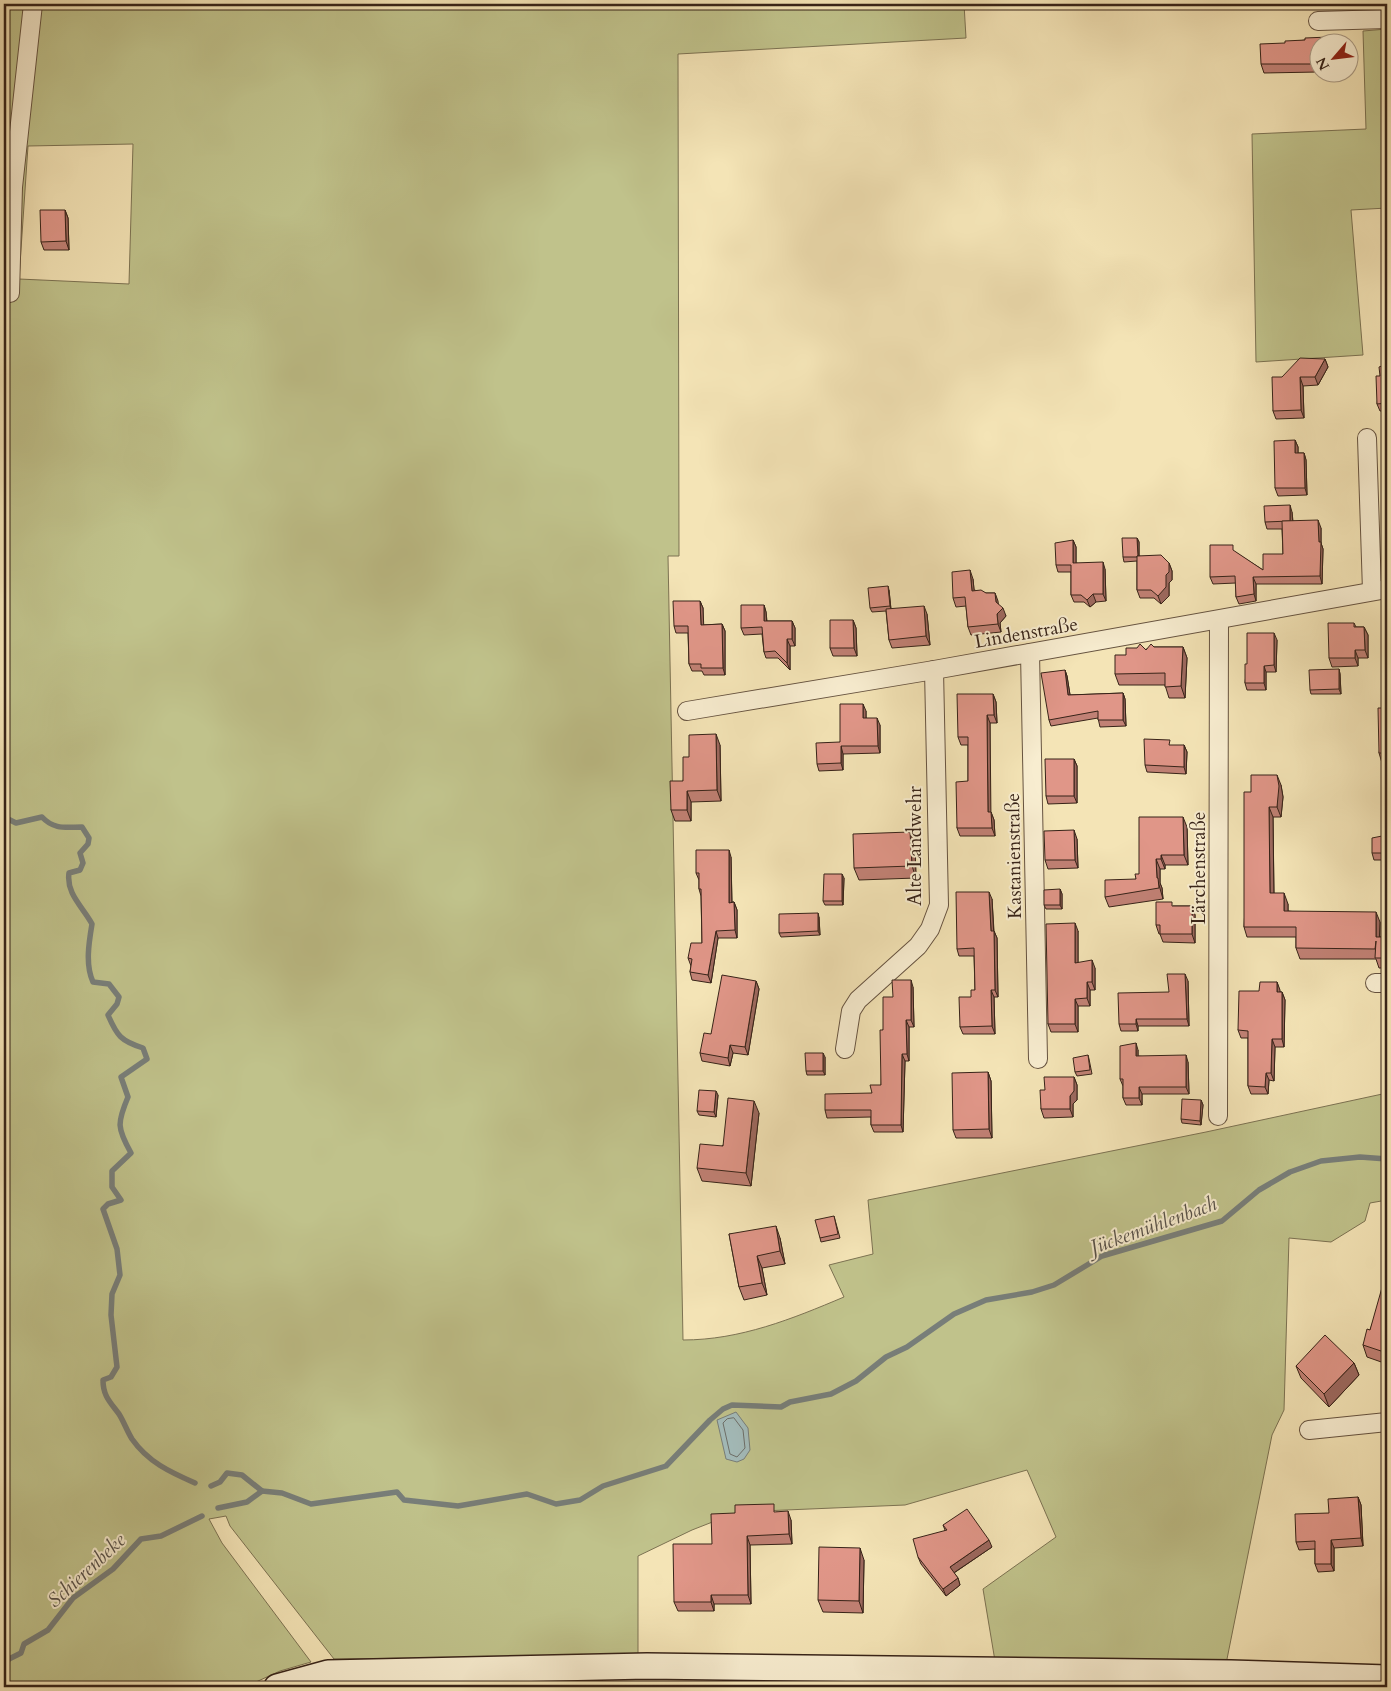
<svg xmlns="http://www.w3.org/2000/svg" width="1391" height="1691" font-family="Cardo,serif">
  <style>
    .green { fill: #c0c28b; stroke: #7c7252; fill-rule: evenodd }
    .water { fill: #a3bbba; stroke: #787e79 }
    .lines { fill: none; stroke-linecap: round; stroke-linejoin: round }
    .shore { stroke: #6d6f69; stroke-width: 1 }
    .stream { stroke: #787e79; stroke-width: 5.5 }
    .street-casing { stroke: #665340; stroke-width: 20 }
    .secondary-casing { stroke: #372318; stroke-width: 28 }
    .street { stroke: #f8edd0; stroke-width: 18 }
    .secondary { stroke: #f8edd0; stroke-width: 25 }
    .wall { fill: #c18175; stroke: #372318 }
    .shaded-wall { fill: #9d695f; stroke: #372318 }
    .building { fill: #e09688; stroke: #372318 }
    .labels { text-anchor: middle; stroke-width: 4; stroke-linejoin: round; paint-order: stroke }
    .street-label { font-size: 19px; fill: #372318; stroke: #f8edd0 }
    .water-label { font-size: 20px; font-style: italic; fill: #575149; stroke: #f8edd0 }
  </style>
  <rect width="100%" height="100%" fill="#f4e4b6"/>
  <filter id="stains"><feTurbulence type="fractalNoise" baseFrequency=".004" numOctaves="4"/><feColorMatrix values="0 0 0 0 .2 0 0 0 0 .09 0 0 0 0 .02 0 0 0 .5 -.17"/></filter>
  <radialGradient id="worn" r=".72"><stop offset=".6" stop-color="#630" stop-opacity="0"/><stop offset="1" stop-color="#630" stop-opacity=".3"/></radialGradient>
  <g class="green">
    <path d="M4 4H964L966 38 678 54 679 556H668L683 1340C740 1340 792 1319 844 1297L829 1265 873 1254 868 1200 1206 1132 1387 1093V1200L1370 1203 1365 1221 1331 1242 1289 1238 1284 1410 1272 1435 1226 1664 995 1661 983 1589 1056 1537 1027 1470 905 1505 738 1512 692 1530 638 1556V1656L334 1659 230 1526 226 1516 209 1519 222 1543 311 1662 280 1671 245 1687H4ZM133 144 129 284 19 279 28 146Z"/>
    <polygon points="1387,29 1387,208 1351,210 1363,355 1256,362 1252,134 1366,129 1363,31"/>
    <polygon points="905,1677 1215,1687 904,1687 902,1683"/>
    <polygon points="512,1684 512,1687 320,1687 331,1685"/>
  </g>
  <polygon class="water" points="736,1412 748,1428 750,1450 744,1459 737,1462 726,1459 717,1420"/>
  <g class="lines">
    <polygon class="shore" points="734,1418 743,1430 745,1448 737,1457 730,1454 723,1423 727,1419"/>
    <g class="stream">
      <path d="M4 817 16 823 42 817C54 830 66 827 82 827L89 838 88 844 80 853 83 863 80 870 69 873C66 894 83 907 92 924 89 942 85 965 93 982L109 984 119 997 117 1004 108 1015C117 1036 121 1041 143 1048L147 1059 121 1077 128 1097C117 1123 117 1128 131 1153L112 1171V1187L121 1200 108 1204 103 1209 117 1249 120 1275 112 1294 111 1315 117 1367 111 1377 103 1380C103 1396 110 1402 119 1414 124 1422 127 1431 132 1439 148 1462 170 1472 195 1483"/>
      <polyline points="211,1486 220,1482 227,1473 242,1475 262,1491 282,1493 311,1504 397,1492 404,1500 458,1506 527,1494 556,1504 580,1500 603,1486 666,1466 710,1420 723,1409 732,1405 781,1407 790,1402 831,1394 856,1381 886,1357 907,1347 954,1314 986,1300 1032,1292 1054,1285 1102,1256 1222,1221 1259,1190 1290,1172 1321,1161 1360,1157 1387,1159"/>
      <polyline points="218,1508 247,1502 262,1491"/>
      <polyline points="4,1666 9,1659 21,1653 24,1644 48,1630 73,1598 113,1569 141,1539 161,1536 202,1516"/>
    </g>
    <defs>
      <g id="street">
        <polyline points="1318,21 1387,19"/>
        <polyline points="10,293 13,187 33,4"/>
        <polyline points="1367,438 1372,591"/>
        <polyline points="1030,653 1038,1059"/>
        <polyline points="687,711 934,670 1387,589"/>
        <polyline points="1375,983 1387,983"/>
        <polyline points="845,1049 851,1011 858,1000 918,946 930,929 939,905 934,670"/>
        <polyline points="1218,1116 1219,620"/>
        <polyline points="1309,1430 1387,1422"/>
      </g>
      <polyline id="secondary" points="277,1687 328,1673 647,1666 1231,1673 1387,1678"/>
    </defs>
    <use href="#street" class="street-casing"/>
    <use href="#secondary" class="secondary-casing"/>
    <use href="#street" class="street"/>
    <use href="#secondary" class="secondary"/>
  </g>
  <g class="wall">
    <polygon points="1305,40 1318,42 1318,72 1264,73 1261,64 1285,43"/>
    <polygon points="65,210 68,218 69,250 44,250 41,242"/>
    <polygon points="1387,245 1387,302 1384,294"/>
    <polygon points="1325,359 1328,367 1318,385 1303,386 1304,418 1276,419 1273,411 1282,377"/>
    <polygon points="1387,364 1387,411 1380,411 1377,404 1380,376"/>
    <polygon points="1295,440 1298,447 1298,453 1304,453 1306,460 1307,495 1278,496 1275,488"/>
    <polygon points="1292,512 1293,521 1321,528 1321,543 1323,549 1322,584 1256,584 1256,601 1239,604 1236,597 1236,583 1213,584 1210,577 1235,552 1263,570 1283,554 1282,529 1267,529 1265,522"/>
    <polygon points="1137,538 1139,542 1139,556 1169,563 1172,571 1172,580 1169,583 1169,596 1161,604 1154,598 1140,598 1137,590 1137,561 1124,562 1123,557"/>
    <polygon points="1073,540 1076,547 1076,563 1105,569 1106,601 1096,602 1090,607 1084,602 1074,602 1071,595 1071,572 1058,572 1056,565"/>
    <polygon points="973,579 974,590 986,593 995,593 998,604 1006,616 1000,623 1001,632 971,635 968,627 966,606 956,607 953,598"/>
    <polygon points="889,590 891,609 927,614 930,645 892,648 889,640 886,611 872,612 870,608"/>
    <polygon points="700,601 703,608 703,625 722,624 725,631 725,675 704,675 702,671 692,671 689,664 688,633 676,633 674,626"/>
    <polygon points="764,605 766,612 767,621 792,621 795,628 795,646 790,646 790,670 778,658 766,658 764,652 762,634 744,635 741,628"/>
    <polygon points="853,620 856,628 857,656 833,656 830,648"/>
    <polygon points="1354,623 1356,627 1364,627 1368,635 1368,658 1358,658 1358,666 1332,667 1329,658"/>
    <polygon points="1277,640 1276,672 1266,672 1266,690 1247,690 1245,683 1247,664"/>
    <polygon points="1154,647 1183,647 1187,658 1185,698 1169,698 1165,685 1119,685 1115,674 1126,655"/>
    <polygon points="1339,669 1340,674 1341,694 1311,694 1310,690"/>
    <polygon points="1065,670 1067,676 1070,695 1123,693 1125,699 1126,726 1100,727 1098,718 1051,726 1049,720"/>
    <polygon points="993,694 996,702 997,723 990,723 990,812 991,812 994,820 995,836 960,836 957,828 968,781 968,745 961,745 958,737"/>
    <polygon points="1387,708 1387,808 1386,808 1383,799 1383,763 1382,763 1379,753"/>
    <polygon points="866,711 866,718 880,725 880,753 843,754 843,770 819,771 817,764 840,742"/>
    <polygon points="720,745 721,801 691,802 691,821 675,821 671,810 683,781 689,757"/>
    <polygon points="1184,745 1187,752 1186,774 1147,772 1145,765"/>
    <polygon points="1074,759 1077,766 1077,803 1048,804 1046,796"/>
    <polygon points="1281,785 1283,797 1281,817 1273,817 1274,893 1288,904 1288,911 1380,922 1380,937 1387,937 1387,968 1379,968 1376,959 1300,959 1296,948 1296,937 1247,937 1244,927 1251,792"/>
    <polygon points="1187,827 1188,865 1165,865 1165,869 1160,869 1160,883 1162,888 1163,899 1109,907 1105,897 1136,879 1139,874"/>
    <polygon points="1387,835 1387,860 1374,860 1372,853"/>
    <polygon points="1077,839 1078,868 1048,869 1045,860"/>
    <polygon points="915,845 916,878 859,880 854,868"/>
    <polygon points="731,857 732,902 734,902 737,910 737,938 718,938 711,983 692,980 690,972 691,966 688,958 702,943 701,896 699,889 699,880 696,873"/>
    <polygon points="844,878 843,905 825,905 823,901"/>
    <polygon points="1060,889 1062,894 1062,909 1046,909 1044,905"/>
    <polygon points="992,899 994,931 997,938 998,997 994,997 995,1034 963,1034 960,1027 975,990 974,956 959,956 957,949"/>
    <polygon points="1173,906 1192,906 1195,915 1195,943 1163,942 1160,934 1159,934 1156,925"/>
    <polygon points="819,917 820,935 781,937 779,933"/>
    <polygon points="1078,931 1078,963 1095,968 1095,990 1090,990 1090,1006 1078,1006 1078,1032 1051,1032 1048,1024"/>
    <polygon points="756,981 759,989 748,1055 733,1053 730,1066 702,1061 700,1053 711,1034"/>
    <polygon points="1188,981 1189,1026 1138,1026 1138,1031 1121,1031 1119,1024"/>
    <polygon points="1277,982 1280,992 1282,992 1285,1000 1284,1047 1275,1047 1274,1081 1269,1080 1268,1094 1251,1094 1248,1086 1248,1038 1241,1038 1238,1030 1259,991"/>
    <polygon points="913,987 914,1027 909,1027 909,1061 905,1061 903,1132 874,1132 871,1125 871,1117 827,1118 825,1110 872,1093 881,1085 883,1030 893,997"/>
    <polygon points="1138,1050 1138,1056 1188,1062 1189,1094 1142,1094 1142,1105 1126,1105 1123,1098 1123,1086 1120,1079"/>
    <polygon points="1088,1055 1089,1059 1092,1074 1077,1076 1075,1072"/>
    <polygon points="825,1057 825,1075 807,1075 806,1071"/>
    <polygon points="988,1072 991,1081 992,1138 956,1138 953,1130"/>
    <polygon points="1074,1077 1077,1085 1077,1100 1073,1104 1073,1117 1044,1118 1041,1109 1045,1090"/>
    <polygon points="718,1095 716,1117 699,1115 697,1111"/>
    <polygon points="1201,1100 1203,1105 1201,1125 1182,1123 1181,1119"/>
    <polygon points="759,1113 751,1186 702,1181 697,1168"/>
    <polygon points="834,1216 840,1238 821,1242 820,1238"/>
    <polygon points="729,1234 780,1238 785,1264 762,1268 767,1295 744,1300 739,1287"/>
    <polygon points="1387,1285 1387,1364 1367,1357 1363,1345 1370,1330"/>
    <polygon points="1354,1363 1359,1375 1329,1407 1301,1378 1296,1366"/>
    <polygon points="1358,1497 1361,1505 1363,1546 1334,1548 1334,1571 1318,1572 1315,1564 1315,1549 1299,1550 1296,1542 1329,1513"/>
    <polygon points="777,1512 791,1520 792,1544 750,1545 751,1604 714,1604 714,1611 678,1611 674,1602 712,1544"/>
    <polygon points="943,1525 992,1547 954,1573 958,1578 960,1585 946,1596 921,1564 918,1557 945,1530"/>
    <polygon points="864,1560 863,1613 823,1612 818,1600"/>
  </g>
  <g class="shaded-wall">
    <polygon points="65,210 68,218 69,250 66,241"/>
    <polygon points="1325,359 1328,367 1318,385 1315,377"/>
    <polygon points="1300,377 1303,386 1304,418 1301,410"/>
    <polygon points="1295,440 1298,447 1298,460 1295,453"/>
    <polygon points="1304,453 1306,460 1307,495 1305,488"/>
    <polygon points="1290,505 1292,512 1293,528 1290,521"/>
    <polygon points="1318,520 1321,528 1321,543 1323,549 1322,584 1320,576"/>
    <polygon points="1137,538 1139,542 1139,561 1138,557"/>
    <polygon points="1073,540 1076,547 1076,570 1073,563"/>
    <polygon points="1103,562 1105,569 1106,601 1103,594"/>
    <polygon points="1169,563 1172,571 1172,580 1169,583 1169,596 1161,604 1158,596"/>
    <polygon points="970,570 973,579 975,599 972,591"/>
    <polygon points="1253,577 1256,584 1256,601 1254,594"/>
    <polygon points="888,586 889,590 891,610 890,606"/>
    <polygon points="995,593 998,601 999,611 996,602"/>
    <polygon points="1093,594 1096,602 1090,607 1087,600"/>
    <polygon points="700,601 703,608 704,632 701,625"/>
    <polygon points="764,605 766,612 767,628 764,621"/>
    <polygon points="924,606 927,614 930,645 926,636"/>
    <polygon points="1003,608 1006,616 1000,623 1001,632 998,624 997,614"/>
    <polygon points="853,620 856,628 857,656 854,648"/>
    <polygon points="792,621 795,628 795,646 792,639"/>
    <polygon points="722,624 725,631 725,675 723,668"/>
    <polygon points="1364,627 1368,635 1368,658 1365,650"/>
    <polygon points="1274,633 1277,640 1276,672 1274,665"/>
    <polygon points="787,639 790,646 790,670 787,663"/>
    <polygon points="1183,647 1187,658 1185,698 1181,686"/>
    <polygon points="1355,650 1358,658 1358,666 1355,658"/>
    <polygon points="1264,666 1266,672 1266,690 1264,683"/>
    <polygon points="1339,669 1340,674 1341,694 1339,689"/>
    <polygon points="1065,670 1067,676 1071,701 1068,695"/>
    <polygon points="1123,693 1125,699 1126,726 1123,720"/>
    <polygon points="993,694 996,702 997,723 994,715"/>
    <polygon points="863,704 866,711 866,725 863,718"/>
    <polygon points="987,715 990,723 991,820 988,812"/>
    <polygon points="877,718 880,725 880,753 878,746"/>
    <polygon points="716,734 720,745 721,801 717,790"/>
    <polygon points="1184,745 1187,752 1186,774 1184,767"/>
    <polygon points="841,746 843,754 843,770 841,763"/>
    <polygon points="1074,759 1077,766 1077,803 1074,796"/>
    <polygon points="1277,775 1281,785 1283,797 1281,817 1277,807"/>
    <polygon points="687,791 691,802 691,821 687,810"/>
    <polygon points="1269,807 1273,817 1274,904 1270,893"/>
    <polygon points="991,812 994,820 995,836 992,828"/>
    <polygon points="1183,817 1187,827 1188,865 1184,855"/>
    <polygon points="1074,830 1077,839 1078,868 1075,860"/>
    <polygon points="910,832 915,845 916,878 912,866"/>
    <polygon points="729,850 731,857 732,910 729,903"/>
    <polygon points="1161,855 1165,865 1165,869 1161,859"/>
    <polygon points="1156,859 1160,869 1160,883 1162,888 1163,899 1157,878"/>
    <polygon points="842,874 844,878 843,905 842,901"/>
    <polygon points="1060,889 1062,894 1062,909 1060,905"/>
    <polygon points="989,892 992,899 994,938 991,931"/>
    <polygon points="1284,893 1288,904 1288,922 1284,911"/>
    <polygon points="734,902 737,910 737,938 735,930"/>
    <polygon points="1192,906 1195,915 1195,943 1192,934"/>
    <polygon points="1376,912 1380,922 1379,947 1376,937"/>
    <polygon points="818,913 819,917 820,935 818,931"/>
    <polygon points="1075,923 1078,931 1078,971 1075,963"/>
    <polygon points="716,931 718,938 711,983 708,975"/>
    <polygon points="994,931 997,938 998,997 995,990"/>
    <polygon points="1092,960 1095,968 1095,990 1092,982"/>
    <polygon points="1185,974 1188,981 1189,1026 1187,1019"/>
    <polygon points="911,980 913,987 914,1027 911,1020"/>
    <polygon points="756,981 759,989 748,1055 745,1047"/>
    <polygon points="1087,982 1090,990 1090,1006 1087,998"/>
    <polygon points="1277,982 1280,990 1280,1000 1277,992"/>
    <polygon points="991,990 994,997 995,1034 992,1026"/>
    <polygon points="1282,992 1285,1000 1284,1047 1282,1039"/>
    <polygon points="1075,999 1078,1006 1078,1032 1075,1024"/>
    <polygon points="1136,1019 1138,1026 1138,1031 1136,1024"/>
    <polygon points="906,1020 909,1027 909,1061 907,1054"/>
    <polygon points="1272,1039 1275,1047 1274,1081 1271,1073"/>
    <polygon points="1136,1043 1138,1050 1138,1063 1136,1056"/>
    <polygon points="730,1045 733,1053 730,1066 728,1058"/>
    <polygon points="823,1053 825,1057 825,1075 823,1071"/>
    <polygon points="902,1054 905,1061 903,1132 901,1125"/>
    <polygon points="1186,1055 1188,1062 1189,1094 1186,1087"/>
    <polygon points="988,1072 991,1081 992,1138 989,1129"/>
    <polygon points="1266,1073 1269,1080 1268,1094 1265,1087"/>
    <polygon points="1074,1077 1077,1085 1077,1100 1073,1104 1073,1117 1070,1109 1070,1096"/>
    <polygon points="1139,1087 1142,1094 1142,1105 1139,1098"/>
    <polygon points="716,1091 718,1095 716,1117 714,1112"/>
    <polygon points="1201,1100 1203,1105 1201,1125 1200,1121"/>
    <polygon points="754,1101 759,1113 751,1186 746,1173"/>
    <polygon points="776,1226 780,1238 785,1264 780,1251"/>
    <polygon points="757,1256 762,1268 767,1295 762,1283"/>
    <polygon points="1354,1363 1359,1375 1329,1407 1324,1394"/>
    <polygon points="1358,1497 1361,1505 1363,1546 1361,1538"/>
    <polygon points="788,1511 791,1520 792,1544 789,1534"/>
    <polygon points="747,1536 750,1545 751,1604 748,1595"/>
    <polygon points="989,1540 992,1547 952,1574 950,1567"/>
    <polygon points="1331,1540 1334,1548 1334,1571 1331,1564"/>
    <polygon points="860,1548 864,1560 863,1613 859,1601"/>
    <polygon points="958,1578 960,1585 946,1596 943,1589"/>
    <polygon points="711,1595 714,1604 714,1611 711,1602"/>
  </g>
  <g class="building">
    <polygon points="1329,37 1329,42 1318,42 1318,64 1261,64 1260,44 1285,43 1285,41 1305,40 1305,38"/>
    <polygon points="40,210 65,210 66,241 41,242"/>
    <polygon points="1387,245 1387,294 1384,294 1382,246"/>
    <polygon points="1300,358 1325,359 1315,377 1300,377 1301,410 1273,411 1272,377 1282,377"/>
    <polygon points="1387,364 1387,403 1377,404 1376,376 1380,376 1379,367"/>
    <polygon points="1295,440 1295,453 1304,453 1305,488 1275,488 1274,441"/>
    <polygon points="1290,505 1290,521 1265,522 1264,506"/>
    <polygon points="1318,520 1319,542 1321,542 1320,576 1253,577 1254,594 1236,597 1235,576 1210,577 1210,545 1233,545 1233,550 1263,570 1263,554 1283,554 1282,521"/>
    <polygon points="1122,538 1137,538 1138,556 1137,556 1137,557 1123,557"/>
    <polygon points="1073,540 1073,563 1103,562 1103,594 1093,594 1087,600 1081,595 1071,595 1071,565 1056,565 1055,543"/>
    <polygon points="1161,555 1169,563 1169,572 1166,575 1166,587 1158,596 1151,590 1137,590 1137,556"/>
    <polygon points="970,570 972,591 981,590 986,593 995,593 996,602 1003,608 997,614 998,624 968,627 965,597 953,598 952,572"/>
    <polygon points="888,586 890,606 870,608 868,588"/>
    <polygon points="673,601 700,601 701,625 722,624 723,668 701,668 701,664 689,664 688,626 674,626"/>
    <polygon points="741,605 764,605 764,621 792,621 792,639 787,639 787,663 775,651 764,652 762,627 741,628"/>
    <polygon points="924,606 926,636 889,640 886,609"/>
    <rect x="1386" y="610" width="1" height="26"/>
    <polygon points="830,620 853,620 854,648 830,648"/>
    <polygon points="1328,623 1354,623 1354,627 1364,627 1365,650 1355,650 1355,658 1329,658"/>
    <polygon points="1247,633 1274,633 1274,665 1264,666 1264,683 1245,683 1245,664 1247,664"/>
    <polygon points="1140,644 1146,650 1151,644 1154,647 1183,647 1181,686 1165,687 1165,673 1115,674 1115,655 1126,655 1126,648 1137,648"/>
    <polygon points="1339,669 1339,689 1310,690 1309,670"/>
    <polygon points="1065,670 1068,695 1123,693 1123,720 1098,720 1098,711 1049,720 1041,673"/>
    <polygon points="957,694 993,694 994,715 987,715 988,812 991,812 992,828 957,828 956,782 968,781 968,737 958,737"/>
    <polygon points="840,704 863,704 863,718 877,718 878,746 841,746 841,763 817,764 816,743 840,742"/>
    <polygon points="1378,708 1387,708 1387,799 1383,799 1383,753 1379,753"/>
    <polygon points="716,734 717,790 687,791 687,810 671,810 670,781 683,781 683,757 689,757 689,735"/>
    <polygon points="1144,739 1170,740 1169,745 1184,745 1184,767 1145,765"/>
    <polygon points="1045,759 1074,759 1074,796 1046,796"/>
    <polygon points="1251,775 1277,775 1279,786 1277,807 1269,807 1270,893 1284,893 1284,911 1376,912 1376,937 1387,937 1387,958 1375,958 1376,941 1375,949 1296,948 1296,927 1244,927 1244,792 1251,792"/>
    <polygon points="1139,817 1183,817 1184,855 1161,855 1161,859 1156,859 1157,878 1158,878 1159,888 1105,897 1105,880 1136,879 1135,874 1139,874"/>
    <polygon points="1074,830 1075,860 1045,860 1044,831"/>
    <polygon points="910,832 912,866 854,868 853,834"/>
    <polygon points="1387,835 1387,853 1372,853 1372,838"/>
    <polygon points="696,850 729,850 729,903 734,902 735,930 716,931 708,975 690,972 692,959 688,958 691,943 702,943 701,889 699,889 699,873 696,873"/>
    <polygon points="824,874 842,874 842,901 823,901"/>
    <polygon points="1060,889 1060,905 1044,905 1044,890"/>
    <polygon points="956,892 989,892 991,931 994,931 995,990 991,990 992,1026 960,1027 959,997 971,997 971,990 975,990 974,948 957,949"/>
    <polygon points="1156,902 1172,902 1172,906 1192,906 1192,934 1160,934 1160,925 1156,925"/>
    <polygon points="818,913 818,931 779,933 779,914"/>
    <polygon points="1075,923 1075,963 1092,960 1092,982 1087,982 1087,998 1075,999 1075,1024 1048,1024 1046,924"/>
    <polygon points="1167,974 1185,974 1187,1019 1136,1019 1136,1024 1119,1024 1118,993 1169,992"/>
    <polygon points="722,975 756,981 745,1047 730,1045 728,1058 700,1053 704,1033 711,1034"/>
    <polygon points="892,980 911,980 911,1020 906,1020 907,1054 902,1054 901,1125 871,1125 871,1110 825,1110 825,1094 872,1093 870,1085 881,1085 880,1030 883,1030 883,997 893,997"/>
    <polygon points="1260,982 1277,982 1277,992 1282,992 1282,1039 1272,1039 1271,1073 1266,1073 1265,1087 1248,1086 1248,1031 1238,1030 1239,991 1259,991"/>
    <polygon points="1136,1043 1136,1056 1186,1055 1186,1087 1139,1087 1139,1098 1123,1098 1123,1079 1120,1079 1120,1046"/>
    <polygon points="805,1053 823,1053 823,1071 806,1071"/>
    <polygon points="1088,1055 1090,1070 1075,1072 1073,1058"/>
    <polygon points="988,1072 989,1129 953,1130 952,1073"/>
    <polygon points="1044,1077 1074,1077 1074,1091 1070,1096 1070,1109 1041,1109 1040,1090 1045,1090"/>
    <polygon points="699,1090 716,1091 714,1112 697,1111"/>
    <polygon points="728,1098 754,1101 746,1173 697,1168 700,1144 723,1146"/>
    <polygon points="1182,1099 1201,1100 1200,1121 1181,1119"/>
    <polygon points="834,1216 838,1234 820,1238 815,1220"/>
    <polygon points="776,1226 780,1251 757,1256 762,1283 739,1287 729,1234"/>
    <polygon points="1383,1284 1387,1285 1387,1353 1363,1345 1367,1329 1370,1330"/>
    <polygon points="1325,1335 1354,1363 1324,1394 1296,1366"/>
    <polygon points="1358,1497 1361,1538 1331,1540 1331,1564 1315,1564 1315,1541 1296,1542 1295,1514 1329,1513 1328,1499"/>
    <polygon points="774,1504 774,1512 788,1511 789,1534 747,1536 748,1595 711,1595 711,1602 674,1602 673,1544 712,1544 711,1514 735,1513 735,1505"/>
    <polygon points="967,1509 989,1540 950,1567 958,1578 943,1589 918,1557 913,1539 947,1530 943,1525"/>
    <polygon points="819,1547 860,1548 859,1601 818,1600"/>
  </g>
  <g class="labels">
    <g class="street-label">
      <text transform="translate(1026 632) rotate(-10)" y="7">Lindenstraße</text>
      <text transform="translate(914 846) rotate(-90)" y="7">Alte Landwehr</text>
      <text transform="translate(1013 856) rotate(-91)" y="7">Kastanienstraße</text>
      <text transform="translate(1198 868) rotate(-90)" y="7">Lärchenstraße</text>
    </g>
    <g class="water-label">
      <text transform="translate(1153 1225) rotate(-20)" y="7">Jückemühlenbach</text>
      <text transform="translate(86 1570) rotate(-43)" y="7">Schierenbeke</text>
    </g>
  </g>
  <rect width="1391" height="1691" fill="none" stroke="#f4e4b6" stroke-width="20"/>
  <rect x="5" y="5" width="1381" height="1681" fill="none" stroke="#372318" stroke-width="2.5"/>
  <rect x="10" y="10" width="1371" height="1671" fill="none" stroke="#372318"/>
  <g transform="translate(1334 58) rotate(242)"><circle r="24" fill="#f8edd0" stroke="#ab9c86"/>
  <path d="M0-4L9 19L0 12L-9 19Z" fill="#8f2418"/>
  <text y="-8" font-size="14" font-weight="bold" text-anchor="middle" fill="#372318">N</text>
  </g>
  <rect width="100%" height="100%" filter="url(#stains)"/>
  <rect width="100%" height="100%" fill="url(#worn)"/>
</svg>
